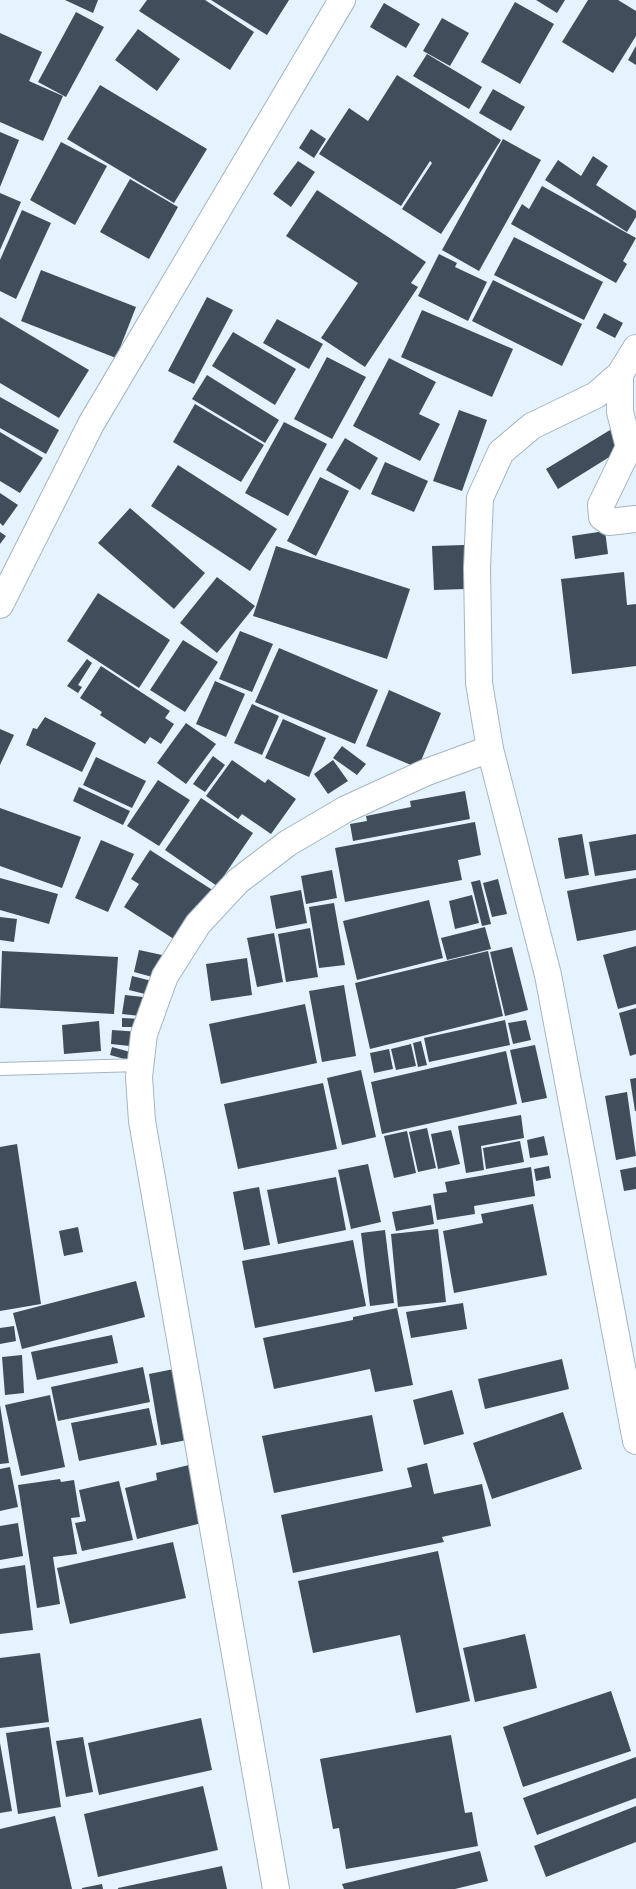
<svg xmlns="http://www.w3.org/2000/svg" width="636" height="1889" font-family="Jost,sans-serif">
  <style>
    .building { fill: #3f4e5a }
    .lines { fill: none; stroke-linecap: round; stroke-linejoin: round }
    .lane-casing { stroke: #a4b5c3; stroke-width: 14 }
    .street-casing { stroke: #a4b5c3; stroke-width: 28 }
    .lane { stroke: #fff; stroke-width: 12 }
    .street { stroke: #fff; stroke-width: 26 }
  </style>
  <rect width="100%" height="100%" fill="#e4f3fe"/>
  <g class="building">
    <polygon points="65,0 98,0 93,13"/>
    <polygon points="147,0 205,0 254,32 230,70 139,11"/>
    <polygon points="211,0 289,0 267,35"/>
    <polygon points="536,0 565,0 557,13"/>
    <polygon points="588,0 618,0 636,11 636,36 613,73 562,42"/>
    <polygon points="515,2 554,24 520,84 481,62"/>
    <polygon points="384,3 420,24 406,48 370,27"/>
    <polygon points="76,12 104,27 66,97 38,82"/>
    <polygon points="442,18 469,33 450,66 423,51"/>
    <polygon points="138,29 180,59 157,91 115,60"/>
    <polygon points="0,33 42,52 29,81 63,96 43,141 0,122"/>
    <polygon points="636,46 636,65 628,60"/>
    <polygon points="427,54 482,87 469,109 413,76"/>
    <polygon points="397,75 501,140 441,234 402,209 432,163 430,161 401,206 319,154 349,108 368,121"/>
    <polygon points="100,85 207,149 174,203 67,139"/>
    <polygon points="493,89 525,107 511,131 479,113"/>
    <polygon points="311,129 326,139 314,158 299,148"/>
    <polygon points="0,132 19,140 0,187"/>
    <polygon points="503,139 541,160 479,271 442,250"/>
    <polygon points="61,142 107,166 75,225 30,200"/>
    <polygon points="593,156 608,166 596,185 636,211 636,217 627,232 545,180 558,160 581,176"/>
    <polygon points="298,161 315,172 291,207 273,194"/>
    <polygon points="130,179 178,207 149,259 100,232"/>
    <polygon points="542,186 636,238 623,261 627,264 616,283 511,224 522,204 529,209"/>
    <polygon points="317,190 426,262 411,283 418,287 365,367 321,338 358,283 286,236"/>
    <polygon points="0,193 21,202 0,250"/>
    <polygon points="22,210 51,223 16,299 0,291 0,260"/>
    <polygon points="514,237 603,282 584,320 494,275"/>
    <polygon points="439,254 457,263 455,267 487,282 468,321 418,296"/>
    <polygon points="41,270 136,307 116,358 21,321"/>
    <polygon points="493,280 582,324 562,366 472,321"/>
    <polygon points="207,297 233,310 194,384 168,371"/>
    <polygon points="422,310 513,349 492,397 401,357"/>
    <polygon points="604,313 623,323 615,338 596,328"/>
    <polygon points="0,317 89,370 59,418 0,383"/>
    <polygon points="277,319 323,344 309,369 263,343"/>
    <polygon points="233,332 296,369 275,405 212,366"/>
    <polygon points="327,357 366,377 332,439 294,419"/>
    <polygon points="389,358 436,382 419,414 440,424 420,461 353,426"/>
    <polygon points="207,375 279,420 265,443 192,399"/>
    <polygon points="0,397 59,430 46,454 0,428"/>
    <polygon points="195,404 264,445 241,482 173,442"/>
    <polygon points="459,410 487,420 462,491 433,481"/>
    <polygon points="284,422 327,444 288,516 245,493"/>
    <polygon points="615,427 627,446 558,489 546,469"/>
    <polygon points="0,432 43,458 20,493 0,481"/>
    <polygon points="345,438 378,458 360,490 326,470"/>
    <polygon points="385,462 428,481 414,512 371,494"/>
    <polygon points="178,465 277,529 250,571 151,506"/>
    <polygon points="320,477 349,491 316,556 287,541"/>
    <polygon points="0,493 18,505 3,526 0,523"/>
    <polygon points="130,508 205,573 174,609 98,543"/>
    <polygon points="605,531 608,554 575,559 572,536"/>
    <polygon points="0,532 6,536 0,544"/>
    <polygon points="464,545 465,589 434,590 432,546"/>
    <polygon points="276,546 410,589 387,659 253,616"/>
    <polygon points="624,572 627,605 636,604 636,666 572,674 561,579"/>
    <polygon points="217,577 255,606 217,653 180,623"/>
    <polygon points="98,593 170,640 139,688 67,641"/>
    <polygon points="240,631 273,644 252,692 219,679"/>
    <polygon points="183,640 218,662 185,712 150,690"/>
    <polygon points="279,648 378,690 355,744 255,702"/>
    <polygon points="87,659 92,663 78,685 82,687 78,693 67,686"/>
    <polygon points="101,666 170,711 165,718 174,724 161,744 150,737 145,744 100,715 102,712 80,698"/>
    <polygon points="215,681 245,694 226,737 196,724"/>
    <polygon points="389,690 441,713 418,768 366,746"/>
    <polygon points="252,704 279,716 262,755 234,743"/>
    <polygon points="45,717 96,743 82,772 26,745 33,728 37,729"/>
    <polygon points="283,719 326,738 309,777 265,758"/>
    <polygon points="186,723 216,744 186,784 157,763"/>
    <polygon points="0,729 14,735 0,765"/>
    <polygon points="342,746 366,764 357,775 333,758"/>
    <polygon points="213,756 225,765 205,792 193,784"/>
    <polygon points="96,757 146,781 132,808 83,785"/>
    <polygon points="232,760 265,783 268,779 296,799 271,834 242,814 238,819 206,796"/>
    <polygon points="333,760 348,781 328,794 314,774"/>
    <polygon points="158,780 190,800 159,846 127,826"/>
    <polygon points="79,787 130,811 123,825 73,801"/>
    <polygon points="465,791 470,819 353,841 350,824 367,821 366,816 411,807 410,801"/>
    <polygon points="201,798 253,833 217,886 165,850"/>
    <polygon points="0,808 81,837 62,888 0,866"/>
    <polygon points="475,822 481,855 458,860 462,880 345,902 335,848"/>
    <polygon points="582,834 589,875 565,879 558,838"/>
    <polygon points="636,834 636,870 595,876 589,842"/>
    <polygon points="101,840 134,854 108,912 75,898"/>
    <polygon points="150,850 214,891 180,943 124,907 139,884 131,879"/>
    <polygon points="332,870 337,898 306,904 301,876"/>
    <polygon points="0,878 58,894 49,924 0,910"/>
    <polygon points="636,878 636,930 577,941 567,891"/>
    <polygon points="498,879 507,914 492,917 483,883"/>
    <polygon points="480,880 491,924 482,926 471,882"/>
    <polygon points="301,890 307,923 276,929 270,896"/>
    <polygon points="472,895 479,923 455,929 449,901"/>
    <polygon points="429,900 443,958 357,980 343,921"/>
    <polygon points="334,903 345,965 319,968 309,907"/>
    <polygon points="0,917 17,919 14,942 0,940"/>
    <polygon points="485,927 491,949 447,960 441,938"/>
    <polygon points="310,928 318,977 286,982 278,934"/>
    <polygon points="274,933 283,982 257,987 247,938"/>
    <polygon points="636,946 636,1004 618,1009 603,955"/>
    <polygon points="512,947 528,1010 505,1016 490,952"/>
    <polygon points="139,950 162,955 156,978 134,972"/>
    <polygon points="2,951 118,957 114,1014 0,1008"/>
    <polygon points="488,951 503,1016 370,1049 355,983"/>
    <polygon points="247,958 252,995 211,1001 206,964"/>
    <polygon points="132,976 156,982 153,996 129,990"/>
    <polygon points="344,985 356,1056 322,1062 309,991"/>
    <polygon points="125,995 143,997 140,1016 122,1014"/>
    <polygon points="305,1004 317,1063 221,1084 209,1024"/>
    <polygon points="636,1008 636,1054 630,1056 619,1013"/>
    <polygon points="122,1018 143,1019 143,1027 122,1027"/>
    <polygon points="505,1020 510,1045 429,1062 424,1038"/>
    <polygon points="526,1020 531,1040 513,1044 508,1023"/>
    <polygon points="99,1021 101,1051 64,1054 62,1025"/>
    <polygon points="112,1030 140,1032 139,1047 111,1044"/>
    <polygon points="421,1041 427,1065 418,1067 413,1043"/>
    <polygon points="411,1044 416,1066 396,1070 391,1049"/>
    <polygon points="535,1045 547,1098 522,1103 510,1050"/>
    <polygon points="112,1047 130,1052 128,1060 110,1055"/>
    <polygon points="389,1049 393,1069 374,1073 370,1053"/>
    <polygon points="506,1051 517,1104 382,1134 371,1082"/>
    <polygon points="361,1070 376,1137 342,1145 327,1078"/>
    <polygon points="636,1078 636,1111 635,1111 630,1079"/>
    <polygon points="323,1083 337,1149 238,1169 224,1104"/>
    <polygon points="627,1092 636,1156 616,1160 605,1096"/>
    <polygon points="521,1115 524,1138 481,1146 484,1170 466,1173 458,1126"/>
    <polygon points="427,1128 436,1168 418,1172 409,1132"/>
    <polygon points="451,1130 460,1164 438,1169 431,1134"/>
    <polygon points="407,1131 416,1173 394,1178 384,1136"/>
    <polygon points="544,1136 548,1155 530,1158 527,1140"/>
    <polygon points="520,1141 524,1162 486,1169 483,1148"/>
    <polygon points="17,1144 41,1304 0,1311 0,1147"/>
    <polygon points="368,1164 381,1222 351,1229 338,1170"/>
    <polygon points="549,1166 551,1178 536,1181 534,1169"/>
    <polygon points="531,1167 535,1196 474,1206 475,1214 437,1220 433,1194 447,1192 445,1182"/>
    <polygon points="636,1167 636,1189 624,1191 620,1170"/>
    <polygon points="336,1177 346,1230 278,1244 267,1190"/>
    <polygon points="259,1187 270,1245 244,1250 233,1192"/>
    <polygon points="533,1204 547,1275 454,1293 443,1231 483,1223 481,1214"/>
    <polygon points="431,1205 434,1224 396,1231 392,1212"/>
    <polygon points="78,1227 83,1252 64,1256 59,1231"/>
    <polygon points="438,1229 446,1302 398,1307 391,1234"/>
    <polygon points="385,1230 394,1303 370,1306 361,1233"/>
    <polygon points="353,1240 366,1306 255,1328 242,1261"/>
    <polygon points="136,1281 145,1317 22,1349 13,1313"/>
    <polygon points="463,1303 467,1329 411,1338 406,1312"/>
    <polygon points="397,1308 413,1385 375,1392 370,1369 274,1389 263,1338 353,1320 353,1317"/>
    <polygon points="14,1326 16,1341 0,1344 0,1328"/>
    <polygon points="112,1335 118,1363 37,1380 31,1352"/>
    <polygon points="22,1355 24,1393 5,1395 2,1357"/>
    <polygon points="562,1359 569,1389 485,1409 478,1379"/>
    <polygon points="143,1367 150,1402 58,1421 51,1387"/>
    <polygon points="174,1369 187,1440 161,1445 149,1374"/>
    <polygon points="452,1390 464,1434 424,1445 413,1400"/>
    <polygon points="50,1395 65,1467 21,1476 5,1405"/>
    <polygon points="0,1405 9,1463 0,1464"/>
    <polygon points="149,1408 157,1445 79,1461 71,1423"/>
    <polygon points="563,1412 582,1469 492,1499 473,1443"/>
    <polygon points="372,1415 383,1471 274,1493 262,1436"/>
    <polygon points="427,1463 434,1494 482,1484 491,1526 442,1537 444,1542 293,1573 281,1515 412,1487 407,1468"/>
    <polygon points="189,1465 202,1523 137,1539 125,1488 157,1480 156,1473"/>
    <polygon points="10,1467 18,1507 0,1511 0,1469"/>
    <polygon points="60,1479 61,1482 74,1480 80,1517 71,1518 77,1554 53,1557 60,1604 37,1608 18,1485"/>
    <polygon points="119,1481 133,1540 82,1551 75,1523 86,1521 79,1490"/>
    <polygon points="18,1523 23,1556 0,1560 0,1526"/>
    <polygon points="173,1542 186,1598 70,1624 57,1568"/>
    <polygon points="438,1551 470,1701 416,1713 400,1635 313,1653 298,1581"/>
    <polygon points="25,1565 33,1630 0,1634 0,1569"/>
    <polygon points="525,1634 537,1688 475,1702 463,1648"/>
    <polygon points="40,1653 49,1722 0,1728 0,1658"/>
    <polygon points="611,1691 631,1751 523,1787 503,1727"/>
    <polygon points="201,1718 212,1770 99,1795 88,1743"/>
    <polygon points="49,1727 61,1807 18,1814 6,1733"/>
    <polygon points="451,1735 465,1813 472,1812 478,1846 346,1869 339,1828 333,1829 320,1759"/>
    <polygon points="83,1737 93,1792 66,1797 56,1741"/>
    <polygon points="0,1743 12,1811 0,1813"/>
    <polygon points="636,1757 636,1798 537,1835 523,1798"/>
    <polygon points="203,1786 218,1850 98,1877 84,1814"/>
    <polygon points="636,1806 636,1842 546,1877 534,1846"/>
    <polygon points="55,1816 72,1889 0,1889 0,1829"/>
    <polygon points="480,1851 488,1881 455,1889 344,1889 342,1884"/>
    <polygon points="222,1866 227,1889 118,1889 118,1888"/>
    <polygon points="102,1884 103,1889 82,1889 82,1888"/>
  </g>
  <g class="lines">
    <defs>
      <polyline id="lane" points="0,1069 140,1065"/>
      <g id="street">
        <polyline points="636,348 620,374 596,395 532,426 501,452 480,498 477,568 479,683 490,749 548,975 636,1441"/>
        <polyline points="620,374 620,412 629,447 636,446"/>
        <polyline points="629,447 601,505 602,517 609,522 636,519"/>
        <polyline points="0,605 91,424 342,0"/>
        <polyline points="276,1889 142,1121 139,1077 144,1034 165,976 198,924 238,881 288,843 346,809 427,772 490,749"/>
      </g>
    </defs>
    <use href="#lane" class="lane-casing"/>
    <use href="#street" class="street-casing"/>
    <use href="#lane" class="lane"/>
    <use href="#street" class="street"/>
  </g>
</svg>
